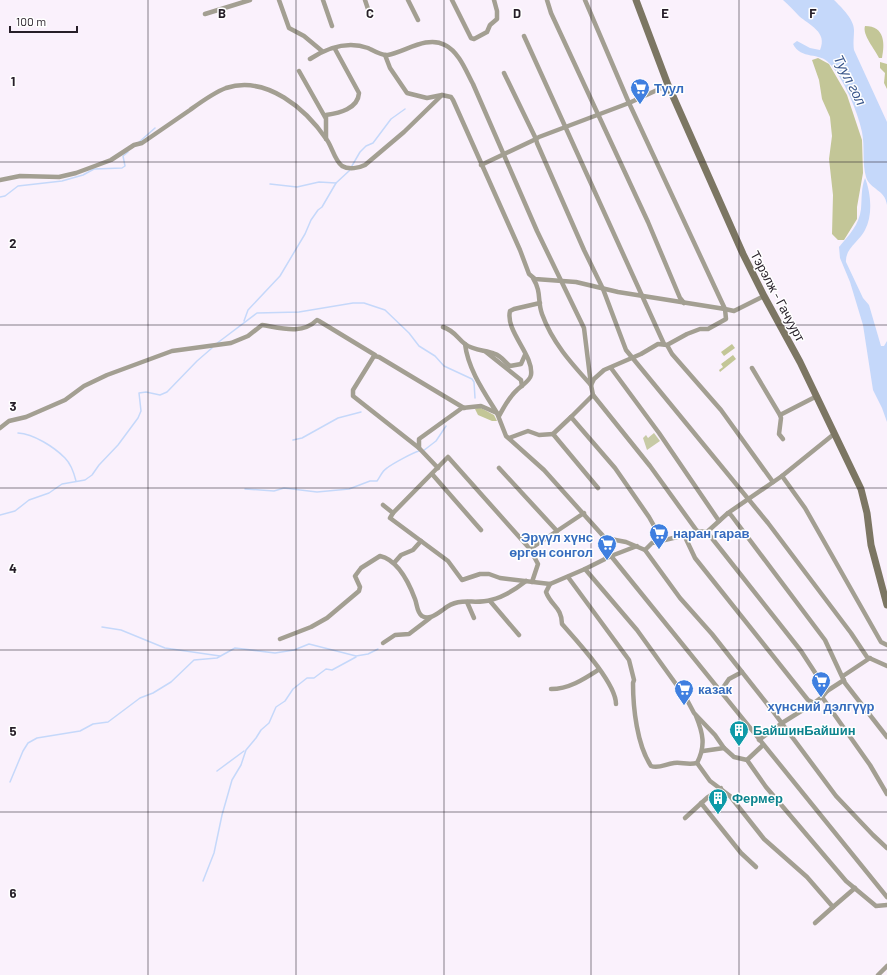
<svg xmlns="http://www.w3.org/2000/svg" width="887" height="975" font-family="Barlow,sans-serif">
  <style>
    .green { fill: #c7caa6 }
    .forest { fill: #c3c697 }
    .water { fill: #c5d8fa }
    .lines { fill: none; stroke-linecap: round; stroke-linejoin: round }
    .stream { stroke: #c5d8fa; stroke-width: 1.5 }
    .minor { stroke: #a39f92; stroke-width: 4.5 }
    .secondary { stroke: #7c7663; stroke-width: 7 }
    .grid { fill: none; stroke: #261e28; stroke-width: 1; stroke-opacity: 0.55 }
    .labels { text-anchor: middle; stroke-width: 3; stroke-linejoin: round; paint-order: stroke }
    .shop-label { font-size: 13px; font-weight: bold; fill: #366cbe; stroke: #fff; text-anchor: start }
    .street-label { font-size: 13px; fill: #261e28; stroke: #fff }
    .culture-label { font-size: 13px; font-weight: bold; fill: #0d838f; stroke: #fff; text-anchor: start }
    .water-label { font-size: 14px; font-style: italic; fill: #38558a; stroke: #fff }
    .grid-label { font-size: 13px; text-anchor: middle; font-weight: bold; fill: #261e28; stroke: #fff; stroke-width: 3; stroke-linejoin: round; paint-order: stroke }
  </style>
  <rect width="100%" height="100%" fill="#faf1fc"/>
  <polygon class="green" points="654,433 660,441 647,450 643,438 646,435 648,438"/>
  <g class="forest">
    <path d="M865 26C885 26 885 44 882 58H879C875 49 862 35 865 26Z"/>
    <polygon points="818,58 829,64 847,95 862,140 863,173 857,207 857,219 844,240 838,240 832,234 833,195 829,159 832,136 830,117 822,99 819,80 812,60"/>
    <polygon points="880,62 887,64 887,89 884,83 885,73 880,68"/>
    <polygon points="732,344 735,348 724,356 721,352"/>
    <polygon points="733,355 736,359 720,372 719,370 723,367 721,364"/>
    <polygon points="479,407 494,415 497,421 492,421 478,415 475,409"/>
  </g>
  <g class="water">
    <path d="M783 0H834C841 7 854 19 854 30 854 37 853 42 854 50L887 122V205C885 189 870 190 866 177 862 162 865 147 862 132 858 112 843 77 829 63 820 52 801 60 793 44L797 41 810 48 820 50C828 32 809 25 799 16 794 11 789 5 783 0Z"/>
    <path d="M865 178C871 193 873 215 865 230 860 241 845 248 846 262L863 298 869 305 881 346H884L887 341V422L882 408 873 390 863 325 850 282 840 258 839 247C849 235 859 225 861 209 862 198 861 188 865 178Z"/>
  </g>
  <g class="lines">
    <g class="stream">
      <polyline points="138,143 155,128"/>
      <polyline points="270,184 297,187 319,182 336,183"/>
      <polyline points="0,197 5,196 18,186 62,181 83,175 94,169 122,168 125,166 123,156 128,152"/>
      <polyline points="244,321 248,310 280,276 305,234 311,220 318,210 322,207 336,183 349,171 360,152 366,146 373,143 391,119 405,109"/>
      <polyline points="216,344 257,313 299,312 353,303 364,303 385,310 409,333 419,346 435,356 444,366 472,379 474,382 475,398"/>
      <path d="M18 433C34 434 54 447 65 458 71 464 74 473 76 481"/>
      <polyline points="293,440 302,438 338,418 361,412"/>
      <polyline points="423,451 436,441 446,426"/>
      <path d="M245 489 274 491 284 488 317 492 349 489 370 481H377C380 477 382 471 387 468 392 464 414 452 419 451"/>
      <polyline points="0,515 15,511 29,500 49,493 62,484 85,480 92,475 99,465 118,445 138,418 141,411 139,393 146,392 160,395 167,392 197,361 212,348"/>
      <polyline points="102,627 121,630 165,648 220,656"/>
      <polyline points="217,771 244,751"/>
      <polyline points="10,782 23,751 28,743 37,738 80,731 93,724 108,722 140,698 153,693 171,682 194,660 217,658 235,648 275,653 294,650 309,644 356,656 368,654 378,649"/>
      <polyline points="203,881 214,853 222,815 232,780 241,765 246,750 256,738 261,730 269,723 276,707 285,701 293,689 307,678 314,678 326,669 332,670 356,657"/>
    </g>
    <g class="minor">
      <polyline points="279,0 289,28 304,36 322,51"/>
      <polyline points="323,0 332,26"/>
      <polyline points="365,0 370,15"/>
      <polyline points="408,0 418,20"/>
      <polyline points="452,0 471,38 474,39 487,32 490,25 497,19 497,11 494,0"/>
      <polyline points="547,0 551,13 648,222 680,298 684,303"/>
      <polyline points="585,0 629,103 725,309 734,311 764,296"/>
      <polyline points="205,14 250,0"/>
      <polyline points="524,36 664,344"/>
      <polyline points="385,55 390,68 407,93 427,98 442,95"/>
      <path d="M310 59C327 48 348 41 368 48 374 51 382 56 388 55 405 52 427 35 445 45 459 52 466 71 473 84L537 231 584 328 591 385"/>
      <polyline points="299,71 325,117"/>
      <polyline points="668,85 629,103 539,137 536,139 537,143 584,250 603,289 626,350 768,523 851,633 867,657 887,666"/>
      <path d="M326 139V115C339 113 358 109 359 93L335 49"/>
      <polyline points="481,165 536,139 504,73"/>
      <path d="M0 180 20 176 59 177 76 173 111 160 134 145 142 143C158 132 174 121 190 110 201 102 213 93 226 88 267 75 306 109 327 140 332 147 335 161 342 166 349 170 359 168 365 165L404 132 442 95 451 97 453 100 520 250 529 274 535 279 576 282 618 292 725 309 726 319 708 329H700L687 334 667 345 658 344 641 354 604 370 594 379 591 385 593 395 571 417"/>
      <path d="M533 278C542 293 537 300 542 314 552 342 571 363 591 385"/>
      <path d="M443 327C455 331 457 338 465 344 474 351 486 350 495 354 501 356 505 362 510 366L521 364 525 355"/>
      <path d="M465 344C468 369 484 392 497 413"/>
      <polyline points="667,345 672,354 721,410 773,482"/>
      <polyline points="486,352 521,380 522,386"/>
      <polyline points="611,368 659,433 719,521"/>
      <polyline points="752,368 780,415 817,396"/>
      <polyline points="593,395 650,466 697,531"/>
      <polyline points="780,415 781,418 779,434 783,439"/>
      <path d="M499 416C504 407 509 397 517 390 521 386 530 381 531 375 534 355 505 331 510 311L514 309 540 303"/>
      <path d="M0 428 9 421 26 417 65 400 84 386 107 375 172 351 231 343 248 336 262 325C281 328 302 335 317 320L319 321 375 355"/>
      <polyline points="509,438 528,431 539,435 553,434"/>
      <polyline points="419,448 353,396 353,390 374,356 379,357 464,408"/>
      <polyline points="438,468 419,448 419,439 462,408 481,406 497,413 506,436 544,470 605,538 626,542 645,550 680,598 712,634 772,710 836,796 873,835 887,848"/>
      <polyline points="499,468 557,531"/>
      <polyline points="432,474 481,530"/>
      <polyline points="782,476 805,508 881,642 887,645"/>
      <polyline points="598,488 553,434 571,417 615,468 649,517 662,540"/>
      <polyline points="383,505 393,513 390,518 421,541 413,550 401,555 394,563"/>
      <polyline points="393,513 448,457 530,549 584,513"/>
      <polyline points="728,513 782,476 834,434"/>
      <polyline points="707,532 728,513 731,515 825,640 845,683 887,737"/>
      <polyline points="686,535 697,531 707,532 801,651 827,691 822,697"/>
      <polyline points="605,538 607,550 611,556 637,546"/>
      <polyline points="421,541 448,561 462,580 480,574 489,574 500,578 550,584 585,569 637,630 686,698 694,713 715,735 724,748 734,757 747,760 766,787 846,881 876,906 887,905"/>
      <polyline points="530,549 538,564 532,582"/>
      <polyline points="645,550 652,543 686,535 686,539 695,558 808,700 814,703 822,697 870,765 887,794"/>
      <polyline points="585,569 611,556 887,897"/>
      <path d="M568 577 629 660 634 680 633 683C633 708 637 745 651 766 659 769 665 764 674 763 682 762 687 765 697 763L710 781 730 796 764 839 807 877 833 907 855 888"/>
      <path d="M550 584 546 592C551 606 562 607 562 624 577 641 616 683 616 704"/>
      <polyline points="490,601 519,635"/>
      <polyline points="467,602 474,618"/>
      <path d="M280 639 311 627 327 618 359 591 360 587 355 576 361 568 380 556C398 560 409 583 415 599 417 604 417 613 422 616 429 621 438 613 444 609 460 596 473 605 491 600 503 597 516 589 526 581"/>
      <polyline points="383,643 395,635 409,634 430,618"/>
      <polyline points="843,676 870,658"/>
      <path d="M551 689C569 689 584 679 598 670"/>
      <polyline points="827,691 844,680"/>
      <polyline points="720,692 729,679 742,672"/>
      <path d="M696 716C703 733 706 746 697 763"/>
      <polyline points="759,740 782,723 814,703"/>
      <polyline points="703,751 724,748"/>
      <polyline points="747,760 763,745"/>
      <polyline points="701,803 741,853 756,867"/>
      <polyline points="685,818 708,797 721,788"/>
      <polyline points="815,923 833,907"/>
      <polyline points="878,975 887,966"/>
    </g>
    <polyline class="secondary" points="636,0 668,85 743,254 764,296 800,362 861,489 867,513 871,545 887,605"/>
  </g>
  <path class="grid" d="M148 0V975M296 0V975M444 0V975M591 0V975M739 0V975M0 162H887M0 325H887M0 488H887M0 650H887M0 812H887"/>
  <defs>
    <symbol id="supermarket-pin" viewBox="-11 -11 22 30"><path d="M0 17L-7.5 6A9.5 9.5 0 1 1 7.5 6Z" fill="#3f7fe0" stroke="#fff"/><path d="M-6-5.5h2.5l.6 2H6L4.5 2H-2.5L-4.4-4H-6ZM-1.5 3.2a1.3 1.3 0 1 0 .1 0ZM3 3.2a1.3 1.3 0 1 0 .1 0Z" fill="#fff"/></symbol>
    <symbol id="building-pin" viewBox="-11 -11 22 30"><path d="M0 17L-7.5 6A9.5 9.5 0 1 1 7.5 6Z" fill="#0f9aa8" stroke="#fff"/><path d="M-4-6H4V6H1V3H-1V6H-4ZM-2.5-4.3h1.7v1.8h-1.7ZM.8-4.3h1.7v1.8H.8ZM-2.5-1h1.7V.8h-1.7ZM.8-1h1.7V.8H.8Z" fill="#fff"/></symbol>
  </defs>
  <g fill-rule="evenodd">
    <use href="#supermarket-pin" x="629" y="77" width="22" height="30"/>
    <use href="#supermarket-pin" x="648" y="522" width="22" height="30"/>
    <use href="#supermarket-pin" x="596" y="533" width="22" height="30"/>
    <use href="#supermarket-pin" x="810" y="670" width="22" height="30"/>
    <use href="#supermarket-pin" x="673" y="678" width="22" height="30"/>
    <use href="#building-pin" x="728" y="719" width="22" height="30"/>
    <use href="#building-pin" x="707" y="787" width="22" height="30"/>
  </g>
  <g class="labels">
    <g class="shop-label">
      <text x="654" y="93">Туул</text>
      <text x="673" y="538">наран гарав</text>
      <text x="593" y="542" text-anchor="end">Эрүүл хүнс<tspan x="593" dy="15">өргөн сонгол</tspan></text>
      <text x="698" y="694">казак</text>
      <text x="821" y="711" text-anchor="middle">хүнсний дэлгүүр</text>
    </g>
    <g class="street-label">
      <text transform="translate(778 296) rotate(62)" y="5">Тэрэлж - Гачуурт</text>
    </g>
    <g class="culture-label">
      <text x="753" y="735">БайшинБайшин</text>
      <text x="732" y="803">Фермер</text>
    </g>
    <g class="water-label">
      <text transform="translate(850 80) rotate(63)" y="5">Туул гол</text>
    </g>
  </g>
  <g class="grid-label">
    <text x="222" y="18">B</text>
    <text x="370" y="18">C</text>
    <text x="517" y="18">D</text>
    <text x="665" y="18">E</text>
    <text x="813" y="18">F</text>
    <text x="13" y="86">1</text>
    <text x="13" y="248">2</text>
    <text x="13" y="411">3</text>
    <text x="13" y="573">4</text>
    <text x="13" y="736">5</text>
    <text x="13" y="898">6</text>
  </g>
  <path d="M10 26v6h67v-6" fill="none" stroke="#261e28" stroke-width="2"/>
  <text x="16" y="26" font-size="12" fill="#261e28" stroke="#ffffff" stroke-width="3" paint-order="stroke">100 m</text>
</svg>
